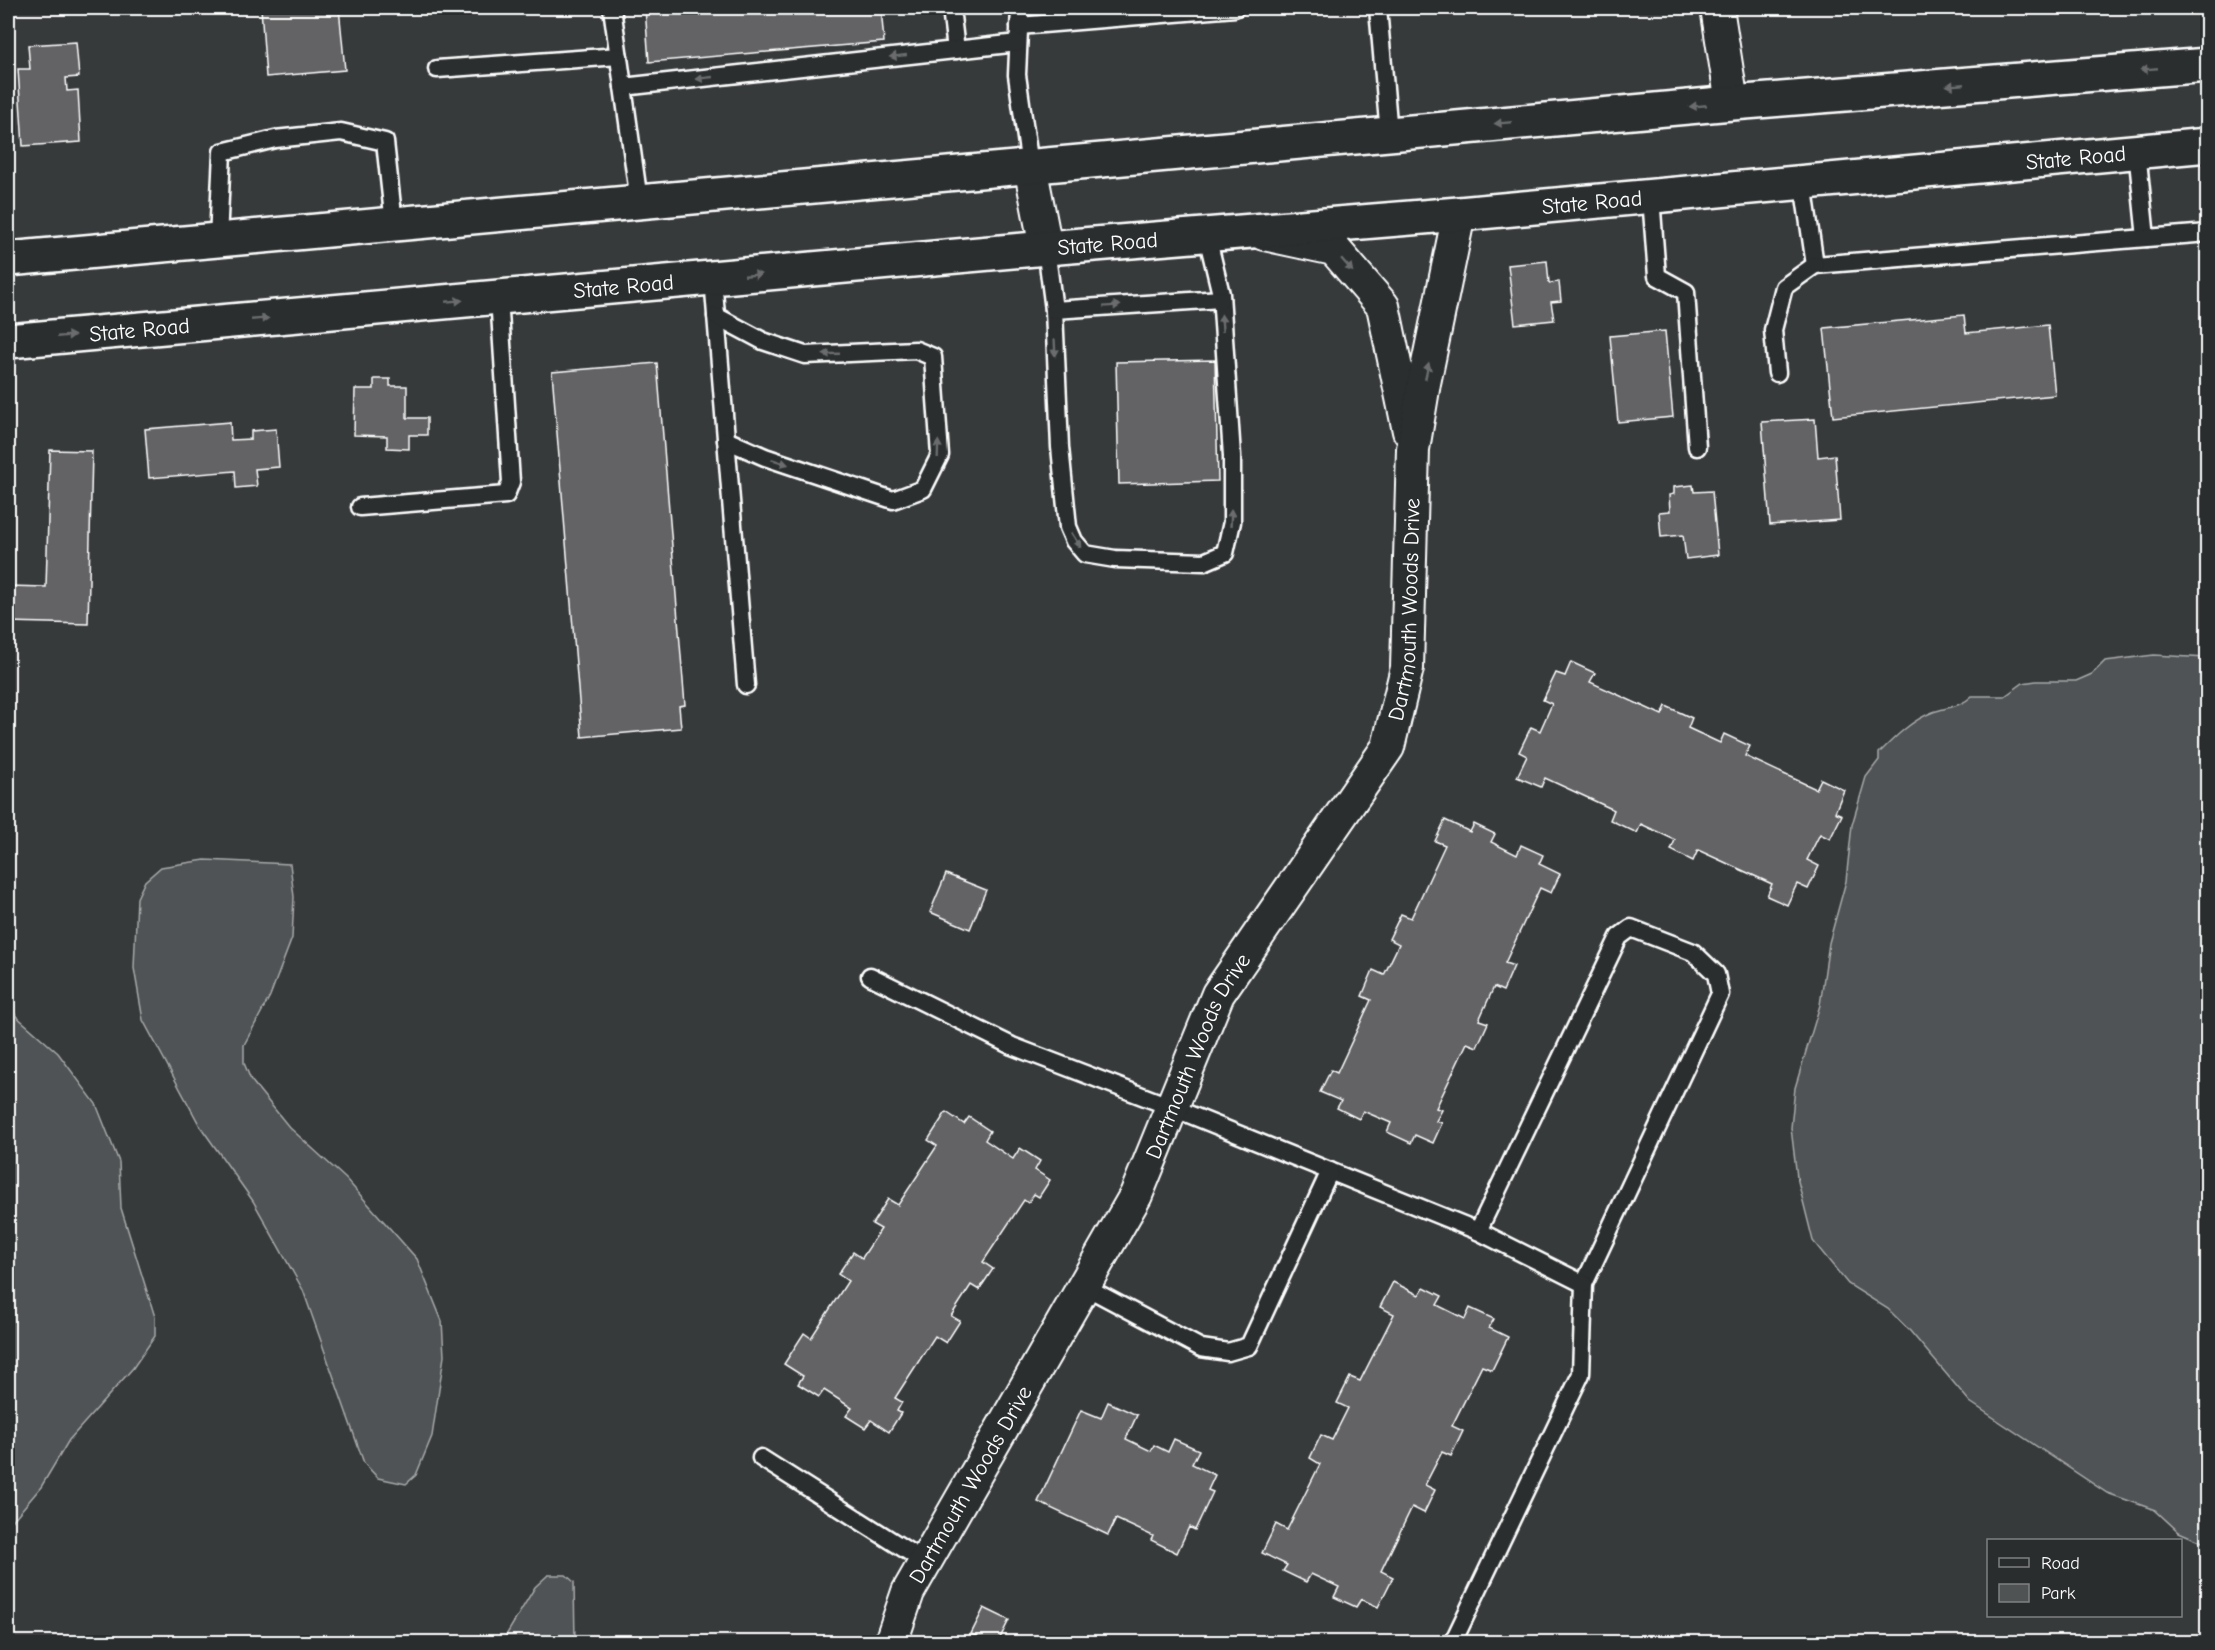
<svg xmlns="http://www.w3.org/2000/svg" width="2215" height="1650" font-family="'Comic Neue',sans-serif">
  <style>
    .green { fill: #505354; stroke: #a8a9aa; stroke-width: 1.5 }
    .building { fill: #636465; stroke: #fff; stroke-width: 1.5 }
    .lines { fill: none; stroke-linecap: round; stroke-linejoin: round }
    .service-casing { stroke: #fff; stroke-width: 21 }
    .minor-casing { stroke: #fff; stroke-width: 36 }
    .primary-casing { stroke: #fff; stroke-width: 38 }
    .service { stroke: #2a2d2e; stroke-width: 16 }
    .minor { stroke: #2a2d2e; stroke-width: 32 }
    .primary { stroke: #2a2d2e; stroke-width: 33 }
    .oneway { fill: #6a6c6d }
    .labels { text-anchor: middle; stroke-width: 4.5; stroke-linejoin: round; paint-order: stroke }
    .street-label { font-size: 22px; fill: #fff; stroke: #2a2d2e }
  </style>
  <rect width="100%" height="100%" fill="#373a3b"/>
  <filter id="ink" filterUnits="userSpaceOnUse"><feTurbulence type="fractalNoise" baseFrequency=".0167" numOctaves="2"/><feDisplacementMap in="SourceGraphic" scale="12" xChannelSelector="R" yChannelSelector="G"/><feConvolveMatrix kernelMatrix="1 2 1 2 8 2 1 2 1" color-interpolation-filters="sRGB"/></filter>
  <g filter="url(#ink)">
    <g class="green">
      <path d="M2154 655 2207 658V1544L2179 1532 2155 1510 2107 1493 1970 1402 1910 1331 1888 1309 1848 1284 1813 1241 1797 1177 1791 1128 1795 1088 1820 1005 1829 943 1846 881 1852 825 1866 777 1879 760V753C1895 737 1912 720 1933 712 1947 707 1961 707 1972 696H2005L2023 683 2036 681H2076L2092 674 2105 661Z"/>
      <polygon points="205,860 290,864 294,897 292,938 270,996 244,1045 244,1063 251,1080 289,1127 346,1179 417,1259 442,1321 444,1356 432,1436 416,1475 406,1484 378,1478 364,1463 303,1290 253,1201 200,1126 143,1020 134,968 137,898 145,881 161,867"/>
      <polygon points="8,999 16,1016 58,1053 96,1104 119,1162 121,1208 155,1317 155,1336 133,1368 69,1440 41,1487 8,1526"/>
      <polygon points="548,1575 566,1575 574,1582 575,1642 502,1642 535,1587"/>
    </g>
    <g class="building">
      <polygon points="261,8 339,8 345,70 266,77"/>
      <polygon points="645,8 881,8 884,42 649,62"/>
      <polygon points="76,42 79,77 66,78 67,91 78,90 81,142 23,146 18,69 30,69 28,45"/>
      <polygon points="1547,261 1549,283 1559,282 1561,301 1551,302 1554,320 1515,324 1508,265"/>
      <polygon points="1964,315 1966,333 2048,325 2055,395 1833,417 1824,328"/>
      <polygon points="1665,331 1673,417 1618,422 1610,336"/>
      <polygon points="1215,360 1218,481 1119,484 1116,362"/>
      <polygon points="657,363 685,705 679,706 681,728 582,737 552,372"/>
      <polygon points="374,379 390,379 390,386 407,386 407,418 427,418 427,435 409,435 409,449 387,448 387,436 354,435 355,389 374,389"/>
      <polygon points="1815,419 1818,457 1835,455 1840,520 1770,525 1762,422"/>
      <polygon points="230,422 231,440 251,439 251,431 276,429 279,467 255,469 257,486 236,488 235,471 149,478 145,429"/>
      <polygon points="50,450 92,451 88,624 8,622 8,586 46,587"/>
      <polygon points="1693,485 1694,492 1712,491 1718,555 1686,559 1683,535 1661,537 1659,512 1670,511 1669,495 1674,494 1674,487"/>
      <polygon points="1571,662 1595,673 1590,682 1662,715 1666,706 1692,718 1688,728 1720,743 1724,734 1750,746 1745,756 1816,789 1821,779 1844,790 1835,812 1842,815 1830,839 1820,834 1807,860 1819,866 1808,889 1797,884 1787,905 1767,896 1772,884 1698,850 1693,861 1671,850 1675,840 1641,824 1637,833 1610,820 1614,810 1545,778 1541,787 1517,777 1527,756 1519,752 1531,727 1540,731 1552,704 1543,700 1556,673 1565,676"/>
      <polygon points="1445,820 1470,832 1474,824 1495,834 1491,842 1517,855 1521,845 1543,855 1539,864 1560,874 1551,893 1540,888 1505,963 1514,966 1503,991 1494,987 1479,1020 1488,1023 1477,1047 1467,1043 1436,1108 1442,1110 1436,1121 1442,1123 1433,1143 1415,1135 1411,1143 1387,1132 1391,1123 1363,1111 1359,1119 1337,1108 1341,1101 1320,1092 1331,1070 1337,1073 1371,1000 1362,996 1373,970 1384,975 1399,944 1389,939 1401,914 1411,918 1445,845 1435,841"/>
      <polygon points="946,874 986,890 970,929 930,912"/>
      <polygon points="946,1112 964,1124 969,1117 990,1131 985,1140 1013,1159 1020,1148 1040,1161 1035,1170 1050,1180 1039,1197 1034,1194 1028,1203 1024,1200 983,1262 993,1269 979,1290 971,1285 951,1316 960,1321 946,1343 935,1336 895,1398 902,1402 897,1411 901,1413 889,1432 871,1420 865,1428 846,1416 852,1408 824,1390 819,1397 798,1384 803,1376 784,1364 804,1333 811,1338 848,1281 838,1274 853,1252 862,1258 881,1229 872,1224 888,1199 898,1205 937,1146 928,1140"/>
      <polygon points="1393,1282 1419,1295 1424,1287 1442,1296 1437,1305 1465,1319 1470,1308 1494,1319 1489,1328 1508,1337 1492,1370 1482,1366 1452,1426 1463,1431 1451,1456 1442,1452 1425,1485 1435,1490 1424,1513 1412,1507 1381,1571 1393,1577 1378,1607 1361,1599 1356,1607 1334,1597 1339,1587 1311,1574 1306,1582 1283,1571 1287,1565 1262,1553 1276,1524 1287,1530 1320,1464 1310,1458 1321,1435 1332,1440 1348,1408 1337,1403 1350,1377 1360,1381 1394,1314 1380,1307"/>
      <polygon points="1108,1402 1137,1415 1126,1439 1151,1451 1154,1445 1168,1452 1174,1439 1199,1450 1192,1464 1215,1475 1208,1490 1213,1492 1195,1530 1189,1527 1177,1553 1151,1540 1153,1536 1116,1519 1108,1535 1038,1502 1081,1410 1101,1418"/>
      <polygon points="984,1608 1009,1620 998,1642 989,1642 971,1634"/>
    </g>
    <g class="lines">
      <defs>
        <g id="service">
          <polyline points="612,8 639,201"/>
          <polyline points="951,8 956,50"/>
          <polyline points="1020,8 1017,75 1030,166"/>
          <polyline points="1378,8 1389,134"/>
          <polyline points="1019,26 1235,8"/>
          <polyline points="437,69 619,56"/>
          <polyline points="623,87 1018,43"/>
          <polyline points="2137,151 2146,238"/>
          <polyline points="1803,183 1815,265 2208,233"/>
          <polyline points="1651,197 1657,276 1686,292 1697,447"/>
          <polyline points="218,240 222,152 275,139 341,132 385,142 394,224"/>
          <polyline points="1046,248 1054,310 1060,447 1068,527 1074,541 1085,554 1115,559 1204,562 1225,553 1232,522 1232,456 1221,294 1207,236"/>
          <polyline points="713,278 746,685"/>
          <polyline points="1054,310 1221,299"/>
          <polyline points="716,316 763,341 805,355 916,350 933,357 940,455 923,489 893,500 765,457 726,440"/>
          <polyline points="1777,373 1773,330 1784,287 1815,265"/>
          <polyline points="360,507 506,495 511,482 499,297"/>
          <polyline points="870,976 1012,1046 1171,1107 1478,1231 1619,937 1631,928 1693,952 1716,974 1720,994 1584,1284 1581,1374 1453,1642"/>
          <polyline points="1478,1231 1584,1284"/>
          <polyline points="1084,1286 1201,1348 1228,1352 1249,1346 1330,1171"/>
          <polyline points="761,1458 925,1562"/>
        </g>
        <g id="minor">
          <polyline points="1717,8 1732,103"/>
          <polyline points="1030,166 1046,248"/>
          <polyline points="1264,234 1334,249 1383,306 1409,431"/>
          <path id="s1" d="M891 1642 908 1592 1136 1195 1218 994 1388 747 1407 668 1413 449 1424 383 1459 214"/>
        </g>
        <g id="primary">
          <polyline points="8,259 1732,103 2208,65"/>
          <path id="s2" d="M8 341 1046 248 1459 214 2208 145"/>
        </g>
      </defs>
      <use href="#service" class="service-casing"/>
      <use href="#minor" class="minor-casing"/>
      <use href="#primary" class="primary-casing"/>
      <use href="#service" class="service"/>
      <use href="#minor" class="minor"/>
      <use href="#primary" class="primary"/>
    </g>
    <defs><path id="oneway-solid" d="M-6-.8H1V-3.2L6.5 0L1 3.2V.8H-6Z" transform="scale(1.5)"/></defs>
    <g class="oneway">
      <use href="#oneway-solid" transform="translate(898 56) rotate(174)"/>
      <use href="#oneway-solid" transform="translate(2149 69) rotate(175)"/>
      <use href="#oneway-solid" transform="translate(704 78) rotate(174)"/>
      <use href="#oneway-solid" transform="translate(1955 85) rotate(175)"/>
      <use href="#oneway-solid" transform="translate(1698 106) rotate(175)"/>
      <use href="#oneway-solid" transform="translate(1503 123) rotate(175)"/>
      <use href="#oneway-solid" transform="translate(1347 265) rotate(49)"/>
      <use href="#oneway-solid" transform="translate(753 275) rotate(-5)"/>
      <use href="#oneway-solid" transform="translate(454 301) rotate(-5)"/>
      <use href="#oneway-solid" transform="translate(1112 306) rotate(-4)"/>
      <use href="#oneway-solid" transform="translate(260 319) rotate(-5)"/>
      <use href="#oneway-solid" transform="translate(1222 323) rotate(-94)"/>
      <use href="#oneway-solid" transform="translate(66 336) rotate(-5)"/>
      <use href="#oneway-solid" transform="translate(1055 348) rotate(87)"/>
      <use href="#oneway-solid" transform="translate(831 354) rotate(178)"/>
      <use href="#oneway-solid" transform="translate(1427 371) rotate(-78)"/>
      <use href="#oneway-solid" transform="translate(938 449) rotate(-88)"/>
      <use href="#oneway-solid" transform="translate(780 462) rotate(18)"/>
      <use href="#oneway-solid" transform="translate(1231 518) rotate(-87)"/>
      <use href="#oneway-solid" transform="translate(1076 540) rotate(57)"/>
    </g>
  </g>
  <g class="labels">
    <g class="street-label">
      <text dy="8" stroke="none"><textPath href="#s2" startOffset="2076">State Road</textPath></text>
      <text dy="8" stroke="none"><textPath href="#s2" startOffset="1590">State Road</textPath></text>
      <text dy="8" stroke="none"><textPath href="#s2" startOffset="1104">State Road</textPath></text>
      <text dy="8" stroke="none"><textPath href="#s2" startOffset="618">State Road</textPath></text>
      <text dy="8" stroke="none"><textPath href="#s2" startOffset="132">State Road</textPath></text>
      <text dy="8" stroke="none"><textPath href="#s1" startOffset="1167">Dartmouth Woods Drive</textPath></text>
      <text dy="8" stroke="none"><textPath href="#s1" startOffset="663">Dartmouth Woods Drive</textPath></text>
      <text dy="8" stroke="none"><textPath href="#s1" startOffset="177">Dartmouth Woods Drive</textPath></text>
    </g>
  </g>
  <rect width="2215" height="1650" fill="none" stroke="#2a2d2e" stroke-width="30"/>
  <rect x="15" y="15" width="2185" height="1620" fill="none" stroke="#fff" stroke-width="2" filter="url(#ink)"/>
  <rect x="1987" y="1539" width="195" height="78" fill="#2a2d2e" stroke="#7f8182" stroke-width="1.5"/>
  <rect x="1999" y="1558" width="30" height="9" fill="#2a2d2e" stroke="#7f8182" stroke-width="1.5"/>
  <text x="2041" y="1569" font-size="18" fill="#ffffff">Road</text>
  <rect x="1999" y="1584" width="30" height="18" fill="#505354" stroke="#7f8182" stroke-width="1.5"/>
  <text x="2041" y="1599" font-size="18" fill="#ffffff">Park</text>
</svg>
